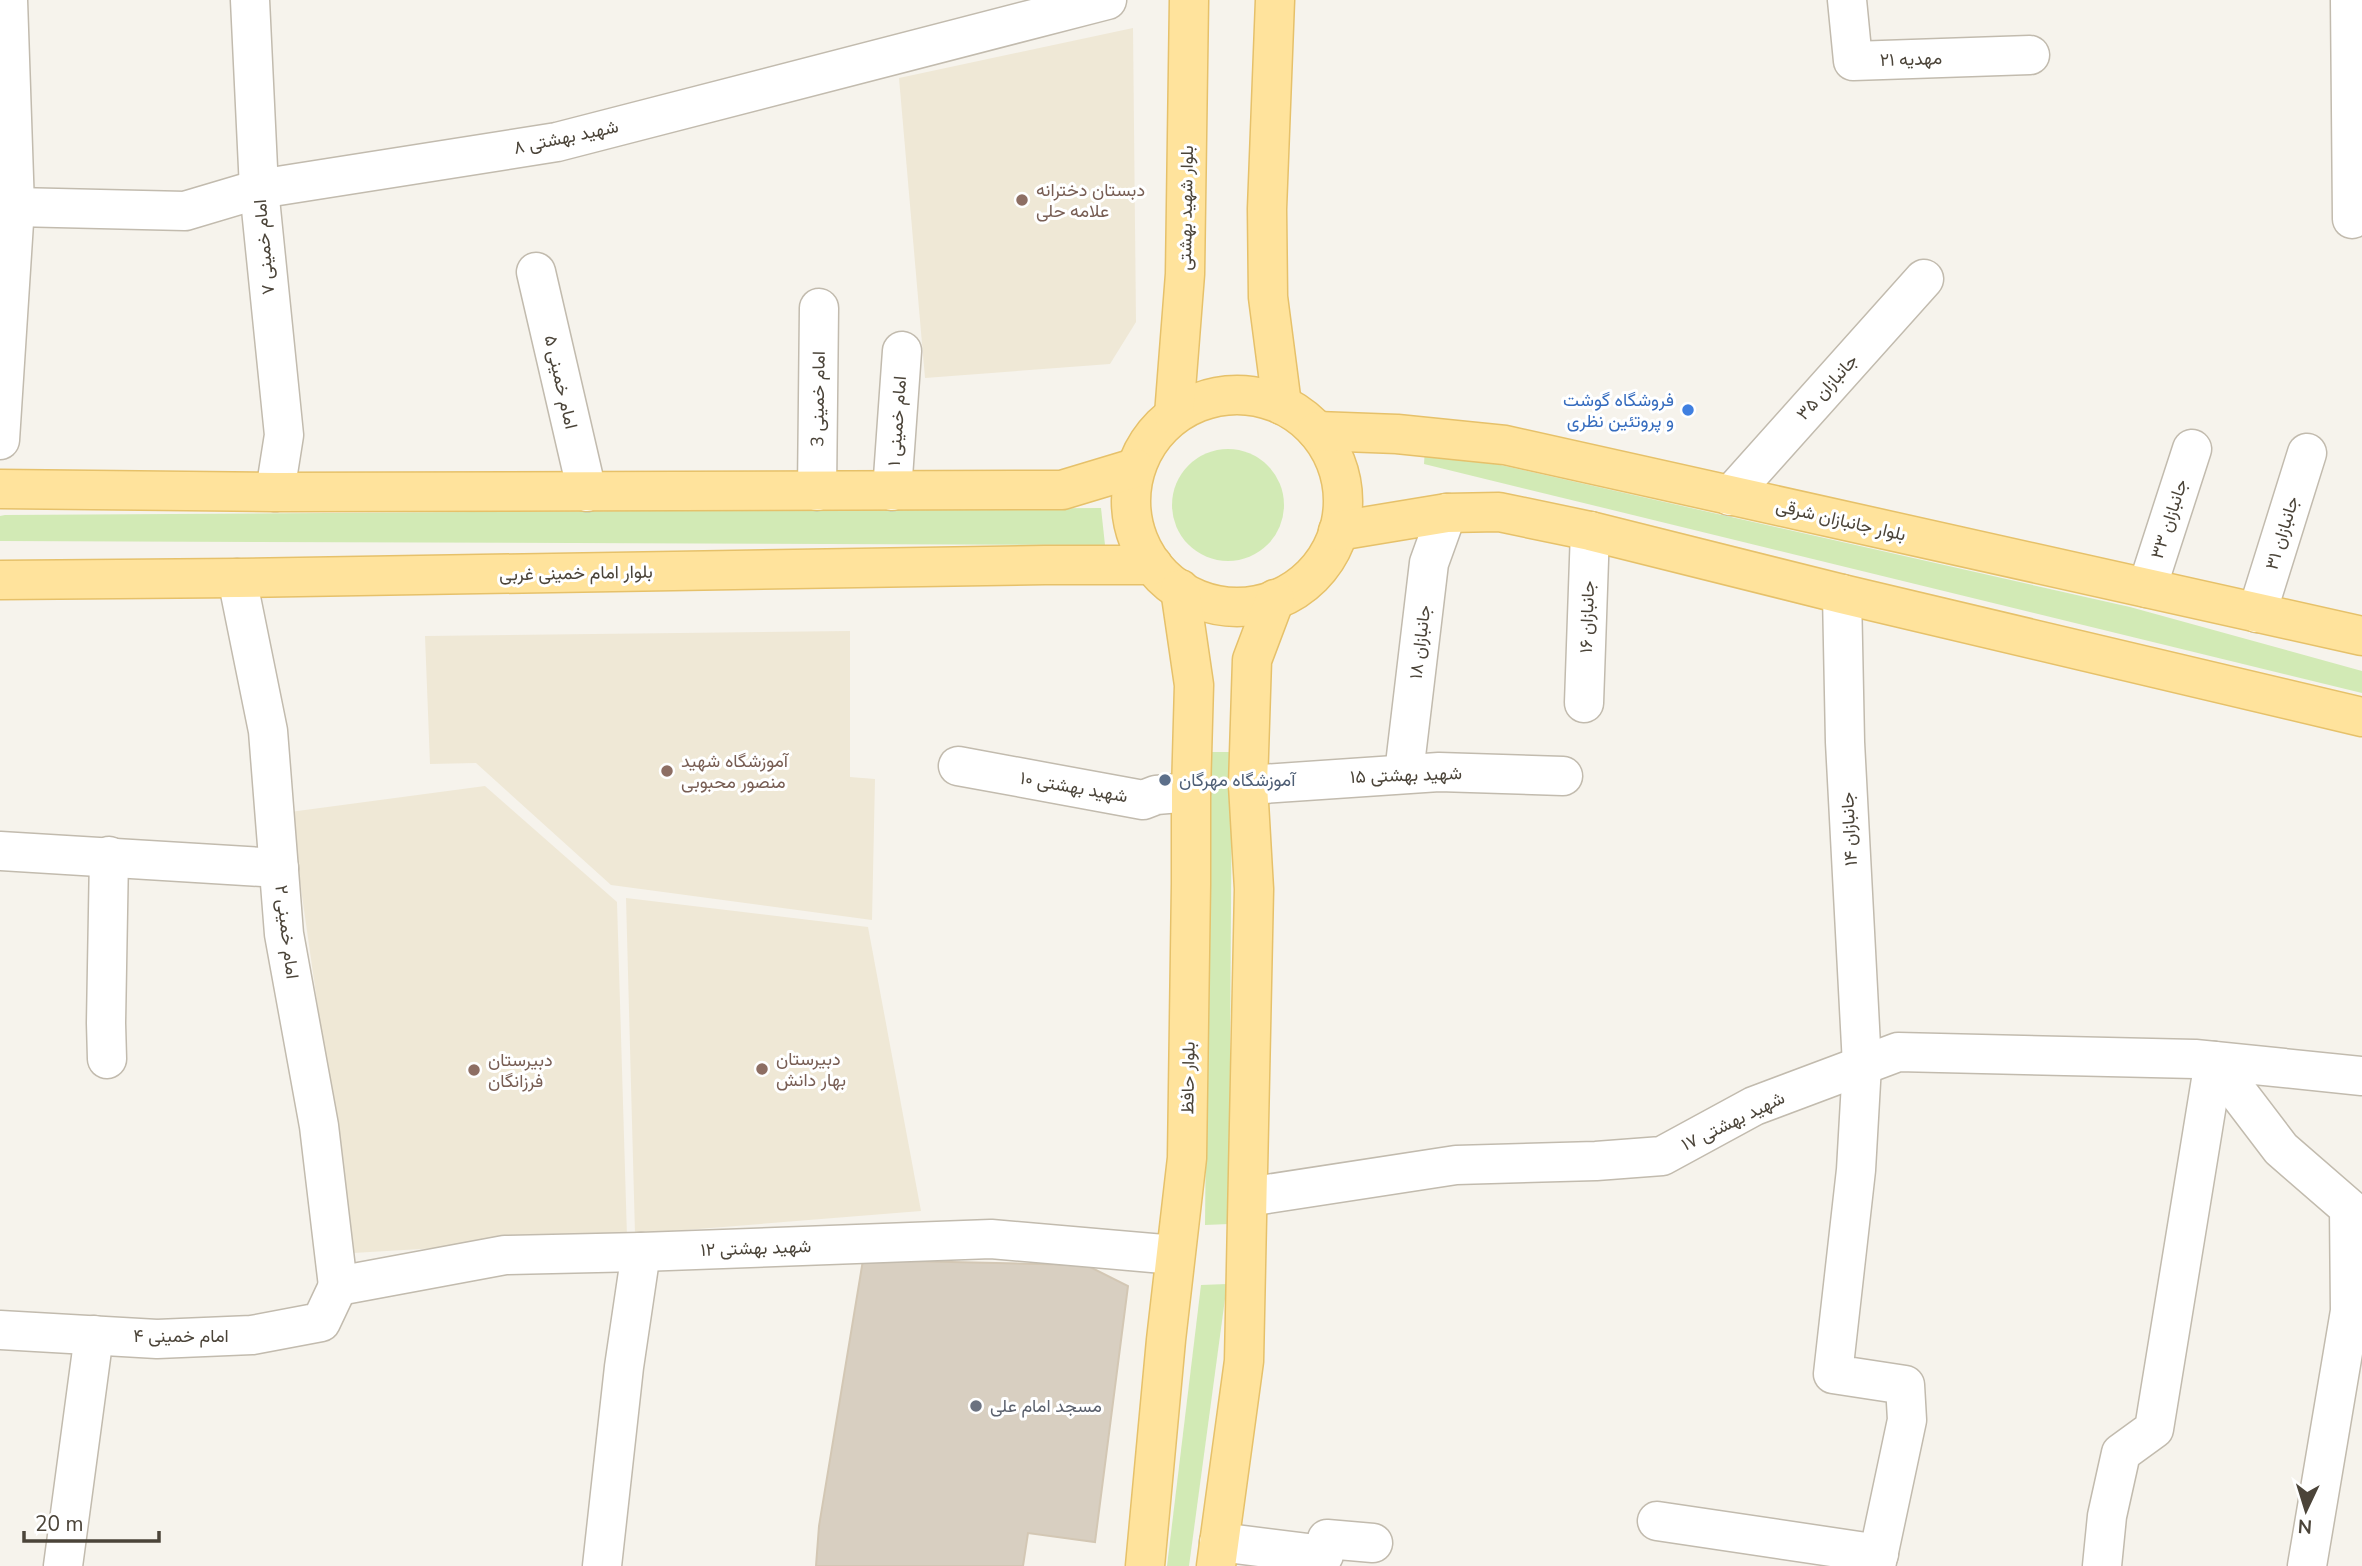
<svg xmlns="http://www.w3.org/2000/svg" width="2362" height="1566" font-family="'Nunito Sans',Vazirmatn,sans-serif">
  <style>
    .education { fill: #efe8d6 }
    .green { fill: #d2eab5 }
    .building { fill: #d8cfc1; stroke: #d3c7b4; stroke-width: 2 }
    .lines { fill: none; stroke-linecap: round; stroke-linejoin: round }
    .minor-casing { stroke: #c2bbae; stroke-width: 41 }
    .major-casing { stroke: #e6c16a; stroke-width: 41 }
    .minor { stroke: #fff; stroke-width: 38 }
    .major { stroke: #ffe39c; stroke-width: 38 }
    .education-dot { fill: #8d6e63; stroke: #fff; stroke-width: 2.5 }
    .shop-dot { fill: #3f7fe0; stroke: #fff; stroke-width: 2.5 }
    .service-dot { fill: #5c6f8a; stroke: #fff; stroke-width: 2.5 }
    .worship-dot { fill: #6b7280; stroke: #fff; stroke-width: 2.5 }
    .labels { text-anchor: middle; stroke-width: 6; stroke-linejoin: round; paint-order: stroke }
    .street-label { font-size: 18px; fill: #4b4439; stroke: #fff }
    .education-label { font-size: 18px; fill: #785e54; stroke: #fff; text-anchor: start }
    .shop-label { font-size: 18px; fill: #366cbe; stroke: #fff; text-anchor: end }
    .service-label { font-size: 18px; fill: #4e5e75; stroke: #fff; text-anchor: start }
    .worship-label { font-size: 18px; fill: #5b616d; stroke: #fff; text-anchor: start }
  </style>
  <rect width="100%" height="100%" fill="#f6f3ec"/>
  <g class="education">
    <polygon points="1133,28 1136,322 1110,364 925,378 899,78"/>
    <polygon points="850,631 850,777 875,779 872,920 611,885 476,763 430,764 425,636"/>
    <polygon points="485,786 617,902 627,1237 353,1253 290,812"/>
    <polygon points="626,898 868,927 921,1211 635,1234"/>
  </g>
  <g class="green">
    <polygon points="1425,448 2130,607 2362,671 2362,693 1424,464"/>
    <circle cx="1228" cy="505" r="56"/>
    <polygon points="1101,508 1105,545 0,541 0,516 5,515"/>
    <polygon points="1210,752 1232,752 1229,1224 1205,1225"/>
    <polygon points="1227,1284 1189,1566 1167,1566 1201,1285"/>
  </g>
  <polygon class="building" points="863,1260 1086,1265 1128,1286 1095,1542 1028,1533 1023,1566 816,1566 819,1526"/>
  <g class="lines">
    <defs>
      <g id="minor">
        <polyline points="250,0 259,189 284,435 275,492"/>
        <polyline points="1847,0 1853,61 2030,55"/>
        <polyline points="2350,0 2352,219"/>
        <polyline points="15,207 185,211 259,189 557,142 1107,0"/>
        <polyline points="536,272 587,492"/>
        <polyline points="0,440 15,207 8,0"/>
        <polyline points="817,491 819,308"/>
        <polyline points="892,491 902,351"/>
        <polyline points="1730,496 1924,279"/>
        <polyline points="237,578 268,731 284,934 319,1126 338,1286"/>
        <polyline points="2147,588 2192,449"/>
        <polyline points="1842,594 1845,742 1862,1065 1856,1170 1833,1374 1905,1385 1907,1420 1876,1566"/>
        <polyline points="2257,613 2307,453"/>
        <polyline points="1584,703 1590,531"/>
        <polyline points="958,766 1143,800 1156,795 1191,792"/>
        <polyline points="1404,773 1429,563 1447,513"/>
        <polyline points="1248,785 1439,772 1563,776"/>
        <polyline points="0,851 279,868"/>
        <polyline points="107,1059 106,1023 109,856"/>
        <polyline points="2214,1061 2281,1149 2349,1208 2350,1311 2307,1566"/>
        <polyline points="1248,1197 1456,1165 1596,1161 1662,1156 1754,1106 1898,1052 2195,1059 2362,1076"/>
        <polyline points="338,1286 505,1255 641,1252 991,1239 1175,1255"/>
        <polyline points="0,1330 157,1339 252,1335 321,1322 338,1286"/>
        <polyline points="1657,1521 1879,1554"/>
        <polyline points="1219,1542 1324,1555 1327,1539 1373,1543"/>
        <polyline points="63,1566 94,1335"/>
        <polyline points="602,1566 624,1367 641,1252"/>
        <polyline points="2102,1566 2107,1516 2121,1453 2154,1429 2214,1061"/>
      </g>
      <g id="major">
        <polyline points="1275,0 1267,209 1268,297 1282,405"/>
        <circle cx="1237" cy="501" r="106"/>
        <polyline points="1174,415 1185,274 1189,0"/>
        <polyline points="1317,431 1397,434 1505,445 2362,636"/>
        <polyline points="0,489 275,492 1062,490 1135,468"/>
        <polyline points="1338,531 1447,513 1499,512 1590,531 1842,594 2362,717"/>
        <polyline points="0,580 237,578 1045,565 1153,565"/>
        <polyline points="1145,1566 1166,1340 1187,1158 1191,884 1191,792 1194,685 1180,589"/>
        <polyline points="1216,1566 1244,1361 1254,889 1248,785 1252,660 1275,599"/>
      </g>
    </defs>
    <use href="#minor" class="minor-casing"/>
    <use href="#major" class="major-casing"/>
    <use href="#minor" class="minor"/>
    <use href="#major" class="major"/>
  </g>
  <g class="education-dot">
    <circle cx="1022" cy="200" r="7"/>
    <circle cx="667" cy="771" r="7"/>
    <circle cx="762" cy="1069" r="7"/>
    <circle cx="474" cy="1070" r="7"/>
  </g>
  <circle class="shop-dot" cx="1688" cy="410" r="7"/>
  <circle class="service-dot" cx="1165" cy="780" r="7"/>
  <circle class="worship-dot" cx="976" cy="1406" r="7"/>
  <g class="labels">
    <g class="street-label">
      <text transform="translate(1911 59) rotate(-2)" y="6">مهدیه ۲۱</text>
      <text transform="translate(566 137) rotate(-12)" y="6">شهید بهشتی ۸</text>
      <text transform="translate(1186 208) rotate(-89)" y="6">بلوار شهید بهشتی</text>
      <text transform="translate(264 247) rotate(-95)" y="6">امام خمینی ۷</text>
      <text transform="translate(561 382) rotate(77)" y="6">امام خمینی ۵</text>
      <text transform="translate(1827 387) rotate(-48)" y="6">جانبازان ۳۵</text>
      <text transform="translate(818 399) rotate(-89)" y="6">امام خمینی 3</text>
      <text transform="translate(897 421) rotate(-86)" y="6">امام خمینی ۱</text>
      <text transform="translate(2169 519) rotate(-72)" y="6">جانبازان ۳۳</text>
      <text transform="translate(1841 520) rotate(13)" y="6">بلوار جانبازان شرقی</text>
      <text transform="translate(2282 533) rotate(-73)" y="6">جانبازان ۳۱</text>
      <text transform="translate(576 573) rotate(-1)" y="6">بلوار امام خمینی غربی</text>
      <text transform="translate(1587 617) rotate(-88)" y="6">جانبازان ۱۶</text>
      <text transform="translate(1420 642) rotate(-83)" y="6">جانبازان ۱۸</text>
      <text transform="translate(1406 775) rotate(-2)" y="6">شهید بهشتی ۱۵</text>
      <text transform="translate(1074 787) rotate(10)" y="6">شهید بهشتی ۱۰</text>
      <text transform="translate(1849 829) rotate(-93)" y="6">جانبازان ۱۴</text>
      <text transform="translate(287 932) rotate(83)" y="6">امام خمینی ۲</text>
      <text transform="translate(1188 1078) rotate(-89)" y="6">بلوار حافظ</text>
      <text transform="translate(1733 1121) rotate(-26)" y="6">شهید بهشتی ۱۷</text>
      <text transform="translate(756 1248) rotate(-2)" y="6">شهید بهشتی ۱۲</text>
      <text x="181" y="1342">امام خمینی ۴</text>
    </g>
    <g class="education-label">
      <text x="1036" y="196">دبستان دخترانه<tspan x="1036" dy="21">علامه حلی</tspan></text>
      <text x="681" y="767">آموزشگاه شهید<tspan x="681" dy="21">منصور محبوبی</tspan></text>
      <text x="776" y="1065">دبیرستان<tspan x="776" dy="21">بهار دانش</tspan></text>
      <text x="488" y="1066">دبیرستان<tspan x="488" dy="21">فرزانگان</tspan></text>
    </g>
    <g class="shop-label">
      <text x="1674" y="406">فروشگاه گوشت<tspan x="1674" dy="21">و پروتئین نظری</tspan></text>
    </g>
    <g class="service-label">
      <text x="1179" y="786">آموزشگاه مهرگان</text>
    </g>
    <g class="worship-label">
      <text x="990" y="1412">مسجد امام علی</text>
    </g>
  </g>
  <g transform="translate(2306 1510) rotate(184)" stroke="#ffffff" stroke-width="5" paint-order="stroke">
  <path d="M0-5L12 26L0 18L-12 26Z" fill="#4b4439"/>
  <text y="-10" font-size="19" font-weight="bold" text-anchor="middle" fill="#4b4439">N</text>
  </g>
  <path d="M24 1531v10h135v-10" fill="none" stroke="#4b4439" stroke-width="3.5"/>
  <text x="35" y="1531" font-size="21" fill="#4b4439" stroke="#ffffff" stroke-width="5" paint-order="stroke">20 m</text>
</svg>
